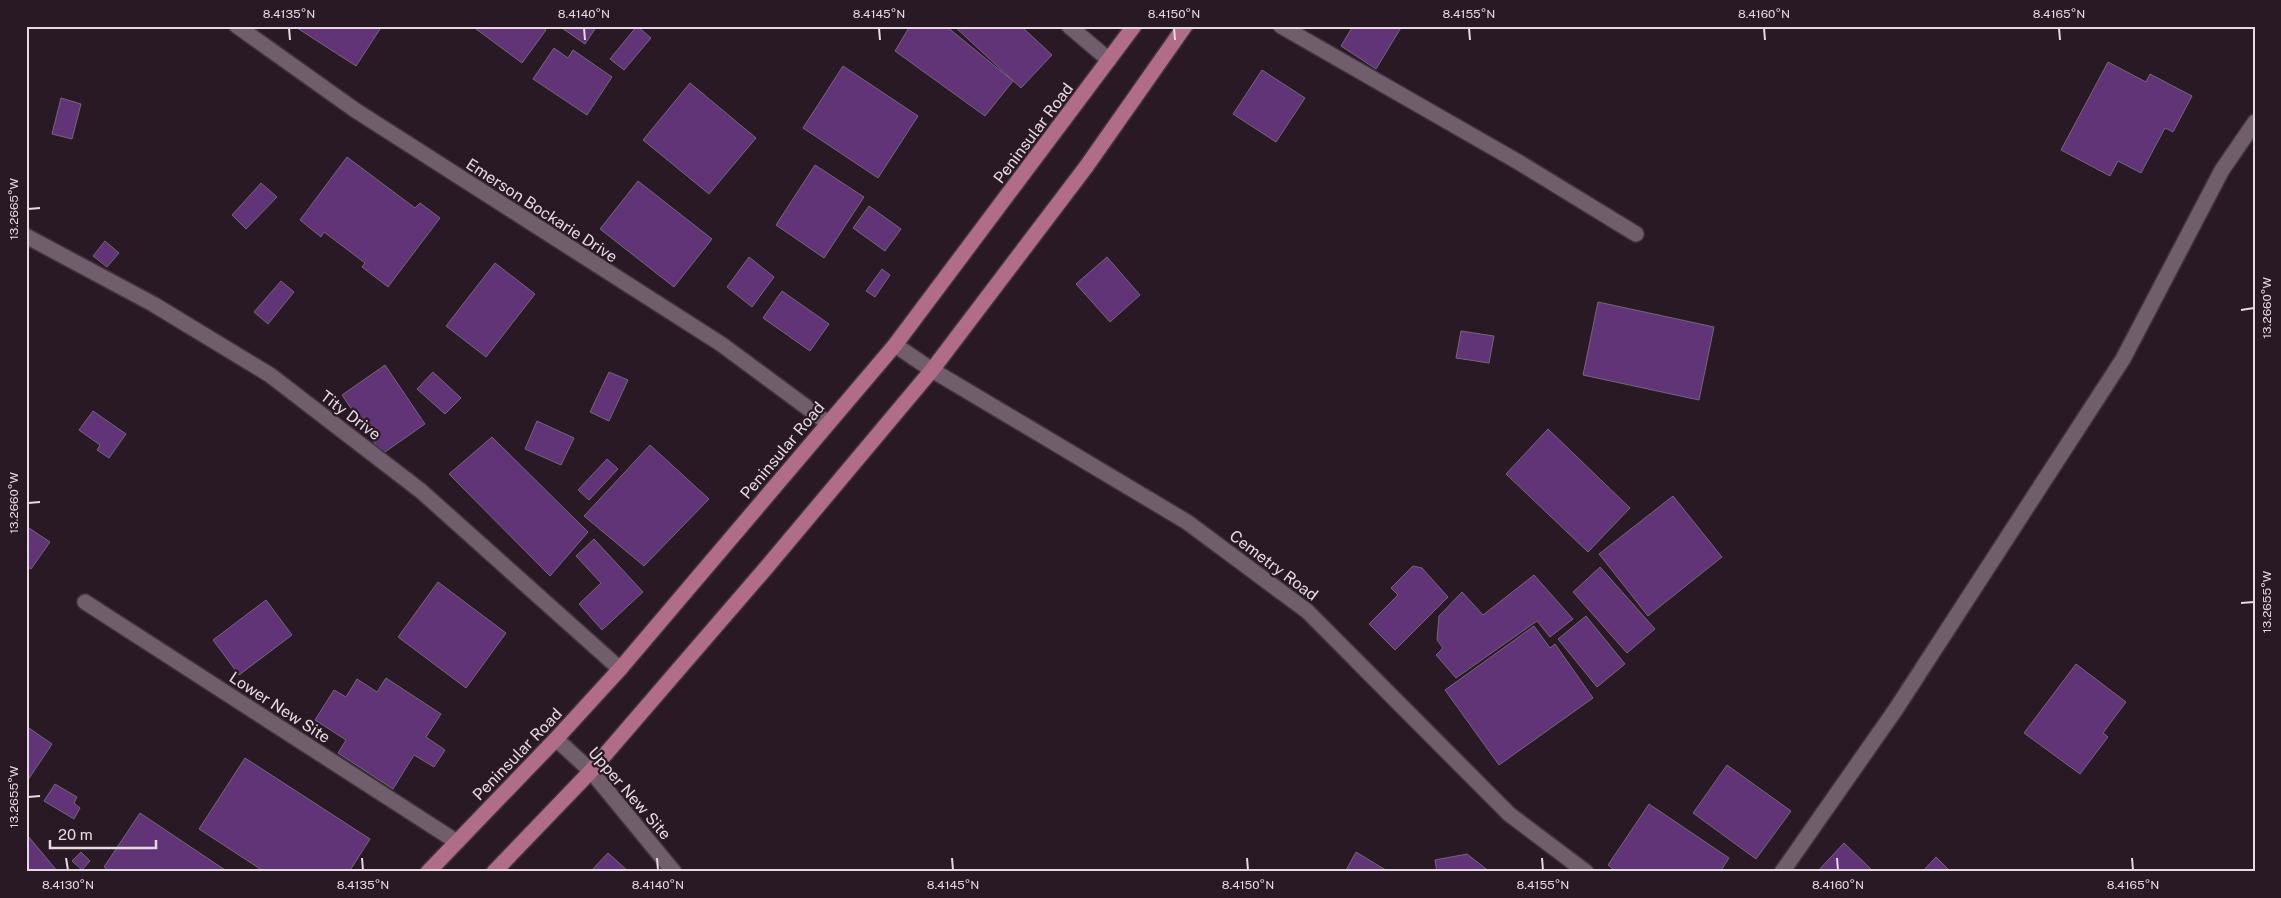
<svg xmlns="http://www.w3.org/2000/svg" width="2281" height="898" font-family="'Public Sans',sans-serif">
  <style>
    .building { fill: #613377; stroke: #74677b }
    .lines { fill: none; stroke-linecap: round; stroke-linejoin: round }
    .minor-casing { stroke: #40333d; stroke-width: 18 }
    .tertiary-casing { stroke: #40333d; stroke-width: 18 }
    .primary-casing { stroke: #40333d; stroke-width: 18 }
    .minor { stroke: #715e6c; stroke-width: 15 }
    .tertiary { stroke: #715e6c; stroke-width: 15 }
    .primary { stroke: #b16c88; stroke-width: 15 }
    .ticks { fill: none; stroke: #e6dae2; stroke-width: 2 }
    .labels { text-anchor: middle; stroke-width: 4.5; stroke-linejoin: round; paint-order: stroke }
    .street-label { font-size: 16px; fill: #e6dae2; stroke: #291925 }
    .neatline { fill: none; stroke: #e6dae2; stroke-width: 2 }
    .ticks-label { font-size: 12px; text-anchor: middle; fill: #e6dae2 }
  </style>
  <rect width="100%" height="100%" fill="#291925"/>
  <g class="building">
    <polygon points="294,26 382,26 356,66"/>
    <polygon points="472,26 540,26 546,30 522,63"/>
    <polygon points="559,26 597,26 585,44"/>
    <polygon points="637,26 651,38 624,70 610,59"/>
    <polygon points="910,26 946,26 1013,81 985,116 895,51"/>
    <polygon points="954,26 1021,26 1052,55 1021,88"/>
    <polygon points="1353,26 1402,26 1376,69 1341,46"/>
    <polygon points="554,48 568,58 573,50 612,77 587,115 533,79"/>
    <polygon points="2108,62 2146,82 2150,74 2192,96 2173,132 2165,128 2141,173 2118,161 2110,176 2061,150"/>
    <polygon points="843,66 918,116 878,178 803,128"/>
    <polygon points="1262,70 1305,98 1276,142 1233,114"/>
    <polygon points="690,83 756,138 709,194 643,140"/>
    <polygon points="61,98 81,104 72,139 52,134"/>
    <polygon points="347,157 415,208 420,203 440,218 388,287 362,267 365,263 324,232 321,237 300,220"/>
    <polygon points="815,165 864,197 824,258 776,225"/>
    <polygon points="638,181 712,239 674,287 600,229"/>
    <polygon points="261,183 277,197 246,229 232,215"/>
    <polygon points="869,206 901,229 885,251 853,228"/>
    <polygon points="105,241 119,253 107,267 93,256"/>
    <polygon points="749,257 774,277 752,307 727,287"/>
    <polygon points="1107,257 1140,295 1110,322 1076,284"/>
    <polygon points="495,263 535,294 486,357 446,326"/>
    <polygon points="882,269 890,275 875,297 866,291"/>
    <polygon points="281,281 294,292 268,324 254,312"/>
    <polygon points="782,291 829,324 810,351 763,318"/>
    <polygon points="1598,302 1714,327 1699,400 1583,375"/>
    <polygon points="1461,331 1494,336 1489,363 1456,358"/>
    <polygon points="385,365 425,424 382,454 342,395"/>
    <polygon points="433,372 461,398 445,414 417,389"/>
    <polygon points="609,372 628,380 609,421 590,412"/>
    <polygon points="93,411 126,434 109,458 97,450 100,445 79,430"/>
    <polygon points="537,421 574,438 561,465 525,449"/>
    <polygon points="1548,429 1630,508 1588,552 1506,474"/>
    <polygon points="492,437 588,532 550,576 449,474"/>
    <polygon points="650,445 709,499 644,566 584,516"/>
    <polygon points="607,459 618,469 589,500 578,490"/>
    <polygon points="1673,496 1722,557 1648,616 1599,554"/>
    <polygon points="26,526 50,542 31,569 26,566 26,552 29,548 26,545"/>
    <polygon points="594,539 643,592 602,630 579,604 601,583 576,556"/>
    <polygon points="1413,566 1422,568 1448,597 1395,650 1369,624 1398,595 1391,588"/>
    <polygon points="1600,567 1655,629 1627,653 1573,592"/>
    <polygon points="1534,575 1573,619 1550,637 1537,621 1456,678 1436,655 1443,648 1437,640 1439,616 1462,592 1483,615"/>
    <polygon points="438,582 506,633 466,688 398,637"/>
    <polygon points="266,600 292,635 239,675 213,640"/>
    <polygon points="1586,616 1625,664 1597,687 1558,639"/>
    <polygon points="1534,626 1550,648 1555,644 1593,698 1499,765 1445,690"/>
    <polygon points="2076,664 2126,702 2103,733 2108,737 2080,774 2024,733"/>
    <polygon points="386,678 441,714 426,737 445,750 434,767 414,755 393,789 338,753 346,740 315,720 334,690 346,697 357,679 377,692"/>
    <polygon points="26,726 52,744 26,783"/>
    <polygon points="245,758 370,839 349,872 265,872 199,829"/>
    <polygon points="1727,765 1791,811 1756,859 1693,813"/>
    <polygon points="55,784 77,797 74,803 80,808 74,819 44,801"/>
    <polygon points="1649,804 1729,858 1720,872 1617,872 1608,865"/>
    <polygon points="140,813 228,872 111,872 104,867"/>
    <polygon points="28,836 58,872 26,872 26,838"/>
    <polygon points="1844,843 1874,872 1817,872"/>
    <polygon points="81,852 90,861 82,870 72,861"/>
    <polygon points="1356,852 1389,872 1345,872"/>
    <polygon points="608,853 629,872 590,872"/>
    <polygon points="1467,854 1490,872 1437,872 1435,860"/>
    <polygon points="1936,857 1951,872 1922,872"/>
  </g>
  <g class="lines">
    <defs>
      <g id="minor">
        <polyline points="237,26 355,110 721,344 828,423"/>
        <polyline points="1069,26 1109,60"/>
        <polyline points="1281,26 1520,163 1636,234"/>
        <polyline points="26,236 153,304 270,375 421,491 620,669"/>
        <polyline points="85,602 457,842"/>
        <polyline points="556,739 591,771 674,872"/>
        <polyline points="1782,872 1896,709 2123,359 2222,170 2255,122"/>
      </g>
      <polyline id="tertiary" points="895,345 932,370 1187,522 1307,611 1509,814 1586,872"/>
      <g id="primary">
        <polyline points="428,872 556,739 620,669 895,345 1134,26"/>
        <polyline points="494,872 591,771 766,568 932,370 1086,167 1185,26"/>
      </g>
    </defs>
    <use href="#minor" class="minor-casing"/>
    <use href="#tertiary" class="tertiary-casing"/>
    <use href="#primary" class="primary-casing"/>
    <use href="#minor" class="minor"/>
    <use href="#tertiary" class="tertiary"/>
    <use href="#primary" class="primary"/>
  </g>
  <path class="ticks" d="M289 28 290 40M584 28 585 40M879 28 880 40M1174 28 1175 40M1469 28 1470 40M1764 28 1765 40M2059 28 2060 40M28 209 40 208M2241 310 2254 308M28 503 40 502M2241 603 2254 602M28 797 40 796M66 858 68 870M362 858 363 870M657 858 658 870M952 858 953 870M1247 858 1248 870M1542 858 1543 870M1837 858 1838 870M2132 858 2133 870"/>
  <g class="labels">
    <g class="street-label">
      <text transform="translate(1033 133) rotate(-53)" y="6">Peninsular Road</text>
      <text transform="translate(542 210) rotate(33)" y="6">Emerson Bockarie Drive</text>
      <text transform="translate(351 415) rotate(37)" y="6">Tity Drive</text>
      <text transform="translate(782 450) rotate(-50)" y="6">Peninsular Road</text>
      <text transform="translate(1274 565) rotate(37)" y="6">Cemetry Road</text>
      <text transform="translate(280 707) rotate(33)" y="6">Lower New Site</text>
      <text transform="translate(517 754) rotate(-46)" y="6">Peninsular Road</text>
      <text transform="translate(630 793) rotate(49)" y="6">Upper New Site</text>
    </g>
  </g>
  <rect width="2281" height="898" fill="none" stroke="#291925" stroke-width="55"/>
  <path d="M50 840v8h106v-8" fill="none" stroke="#e6dae2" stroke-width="2.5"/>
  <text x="58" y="840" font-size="15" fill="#e6dae2" stroke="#291925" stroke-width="4" paint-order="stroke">20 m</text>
  <rect x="28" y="28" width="2226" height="842" class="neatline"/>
  <g class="ticks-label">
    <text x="289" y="18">8.4135°N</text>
    <text x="584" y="18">8.4140°N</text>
    <text x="879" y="18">8.4145°N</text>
    <text x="1174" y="18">8.4150°N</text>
    <text x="1469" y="18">8.4155°N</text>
    <text x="1764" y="18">8.4160°N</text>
    <text x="2059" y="18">8.4165°N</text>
    <text transform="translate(14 209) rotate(-90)" y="4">13.2665°W</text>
    <text transform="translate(2267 308) rotate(-90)" y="4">13.2660°W</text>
    <text transform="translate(14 503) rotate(-90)" y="4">13.2660°W</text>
    <text transform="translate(2267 602) rotate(-90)" y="4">13.2655°W</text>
    <text transform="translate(14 797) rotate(-90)" y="4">13.2655°W</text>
    <text x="68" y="889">8.4130°N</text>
    <text x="363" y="889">8.4135°N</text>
    <text x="658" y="889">8.4140°N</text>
    <text x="953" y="889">8.4145°N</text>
    <text x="1248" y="889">8.4150°N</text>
    <text x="1543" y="889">8.4155°N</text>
    <text x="1838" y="889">8.4160°N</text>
    <text x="2133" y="889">8.4165°N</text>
  </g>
</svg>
